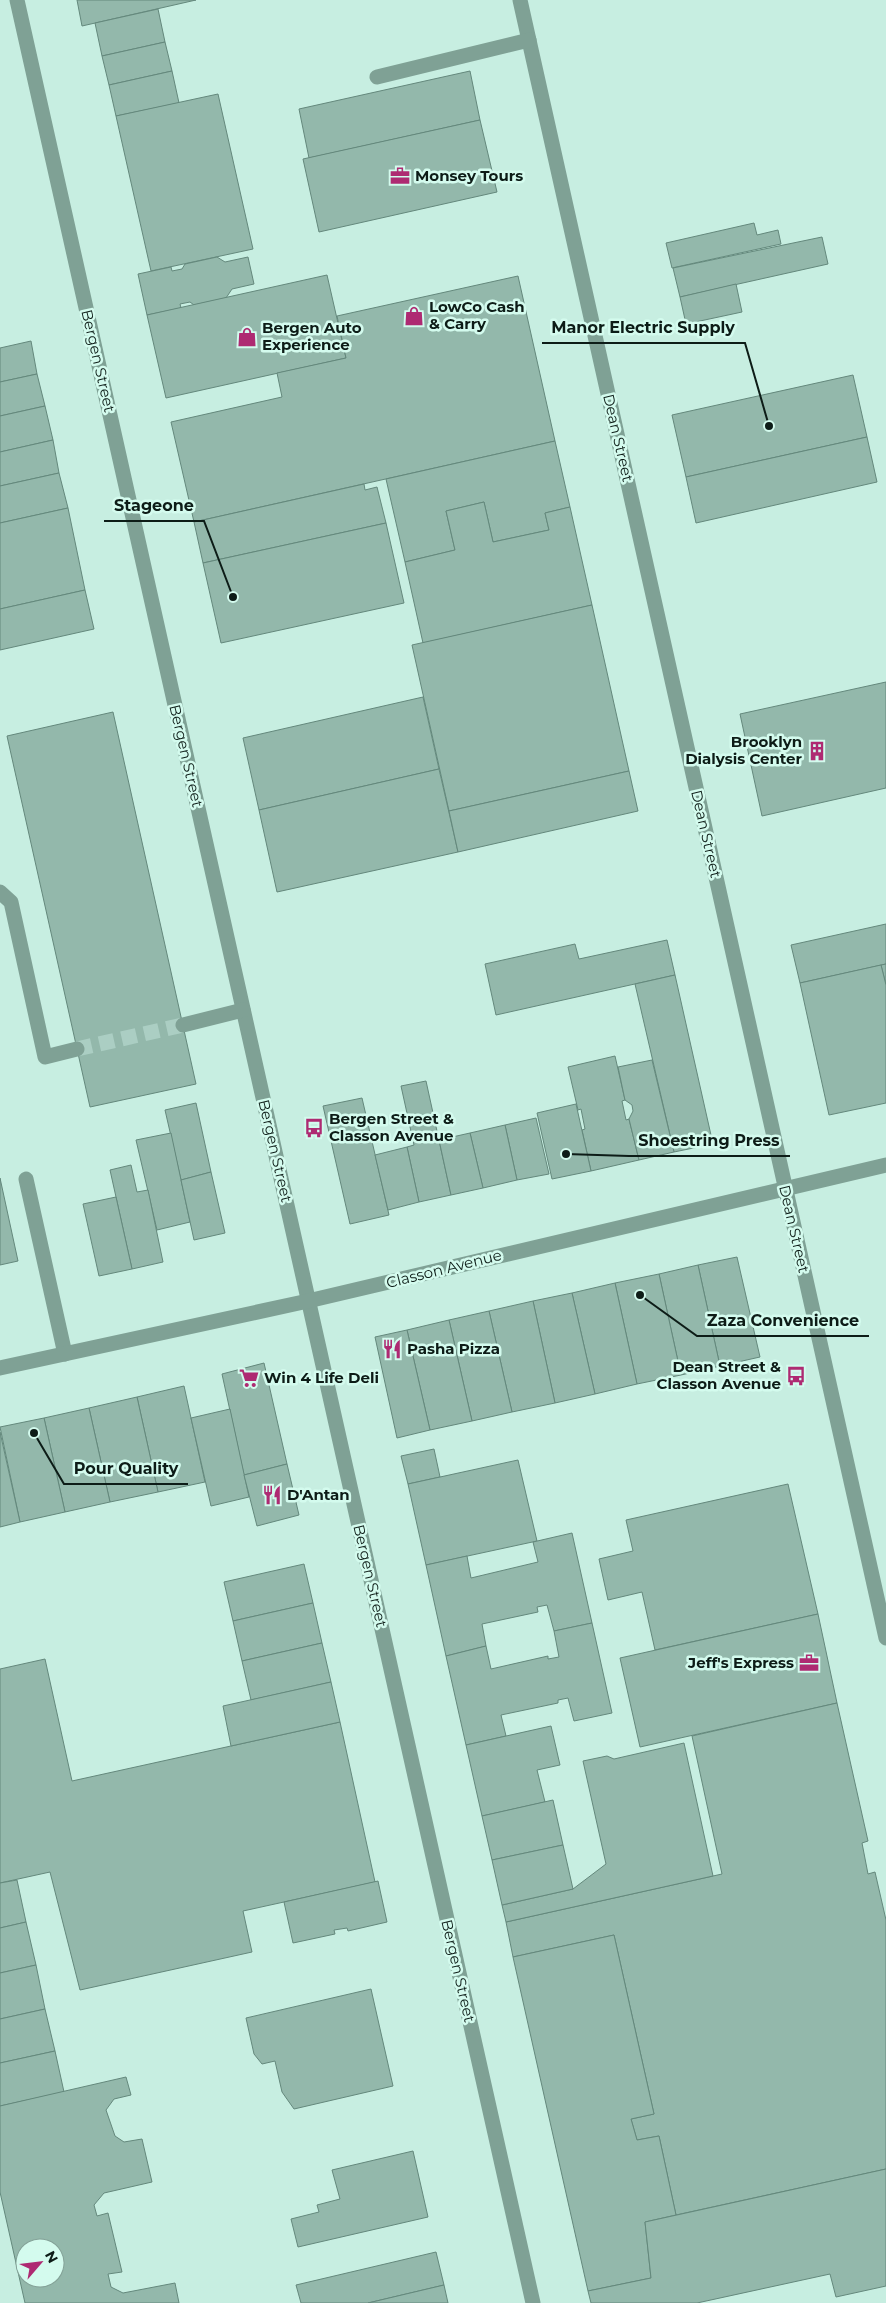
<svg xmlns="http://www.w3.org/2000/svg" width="886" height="2303" font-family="Montserrat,sans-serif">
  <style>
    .building { fill: #93b8ab; stroke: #64887c; fill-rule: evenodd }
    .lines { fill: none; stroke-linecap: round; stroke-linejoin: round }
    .minor-tunnel { stroke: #abcec3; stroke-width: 15; stroke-dasharray: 15 8; stroke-linecap: butt }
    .minor { stroke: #7fa195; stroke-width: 15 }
    .labels { text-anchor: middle; stroke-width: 5; stroke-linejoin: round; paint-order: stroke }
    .poi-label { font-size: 15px; font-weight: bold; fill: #0d1c17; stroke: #d4fbee; text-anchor: start }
    .street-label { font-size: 15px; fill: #0d1c17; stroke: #d4fbee }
    .leader { fill: none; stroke: #0d1c17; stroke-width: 2 }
    .callout-dot { fill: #0d1c17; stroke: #d4fbee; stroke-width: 2 }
    .callout-label { font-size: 16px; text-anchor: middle; font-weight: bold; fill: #0d1c17; stroke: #d4fbee; stroke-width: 5; stroke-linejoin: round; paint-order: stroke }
  </style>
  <rect width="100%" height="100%" fill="#c7eee1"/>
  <g class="building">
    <polygon points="77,0 196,0 82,26"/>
    <polygon points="158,9 165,42 102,56 95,23"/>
    <polygon points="165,42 172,71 109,85 102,56"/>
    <polygon points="172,71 179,103 116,116 109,85"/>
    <polygon points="470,71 480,120 309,158 299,109"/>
    <polygon points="218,94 253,249 151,271 116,116"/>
    <polygon points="480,120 497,192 319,232 303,159"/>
    <polygon points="754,223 757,235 778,230 781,244 672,268 666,243"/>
    <polygon points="822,237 828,264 680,297 673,268"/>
    <polygon points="217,257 225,262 248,257 254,284 232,289 226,298 194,305 190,302 180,304 181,308 147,315 138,274 171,267 172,271 182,269 185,264"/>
    <polygon points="327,275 346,358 166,398 147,315"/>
    <polygon points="518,276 555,441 194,522 171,422 282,397 277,373 346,358 337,316"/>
    <polygon points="736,284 742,312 686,324 680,297"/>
    <polygon points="31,341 37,374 0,382 0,348"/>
    <polygon points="37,374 45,406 0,416 0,382"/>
    <polygon points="853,375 867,437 686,477 672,415"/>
    <polygon points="45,406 53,440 0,452 0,416"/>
    <polygon points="867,437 877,482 696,523 686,477"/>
    <polygon points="53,440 59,473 0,486 0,452"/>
    <polygon points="555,441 570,507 545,513 549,530 493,542 484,502 446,511 455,550 405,562 386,479"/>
    <polygon points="59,473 68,508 0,523 0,486"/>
    <polygon points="364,484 365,490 377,487 386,523 203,563 194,522"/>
    <polygon points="484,502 493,542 549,530 545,513 570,507 592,605 423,643 405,562 455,550 446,511"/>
    <polygon points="68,508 85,590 0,609 0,523"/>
    <polygon points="386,523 404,603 221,643 203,563"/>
    <polygon points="85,590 94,629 0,650 0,609"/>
    <polygon points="592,605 629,771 449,811 412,645"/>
    <polygon points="886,682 886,788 762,816 740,714"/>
    <polygon points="423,697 439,769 259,810 243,738"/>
    <polygon points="113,712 196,1084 90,1107 7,736"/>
    <polygon points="439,769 458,852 277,892 259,810"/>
    <polygon points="629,771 638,811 458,852 449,811"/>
    <polygon points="886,924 886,964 800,983 791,945"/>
    <polygon points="667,940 675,975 496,1015 485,964 575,944 579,959"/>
    <polygon points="886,964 886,985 881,965"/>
    <polygon points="881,965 886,985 886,1103 829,1115 800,983"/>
    <polygon points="675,975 713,1144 674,1152 635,984"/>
    <polygon points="615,1056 625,1100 622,1101 626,1120 629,1119 639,1160 591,1171 582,1130 585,1129 581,1109 578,1110 568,1067"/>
    <polygon points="652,1060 674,1152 639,1160 629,1119 633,1111 632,1105 625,1100 618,1067"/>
    <polygon points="426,1081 451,1195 419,1202 407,1147 414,1145 401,1086"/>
    <polygon points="362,1098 389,1215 350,1224 323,1106"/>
    <polygon points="196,1103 211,1172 181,1180 165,1110"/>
    <polygon points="576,1104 591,1171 552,1179 537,1113"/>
    <polygon points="536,1118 549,1174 517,1180 505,1125"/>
    <polygon points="505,1125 517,1180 483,1188 470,1133"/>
    <polygon points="171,1133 190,1222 157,1230 136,1140"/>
    <polygon points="470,1133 483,1188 451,1195 439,1140"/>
    <polygon points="407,1147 419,1202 388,1210 375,1155"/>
    <polygon points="131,1165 137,1192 148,1190 163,1262 132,1269 110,1170"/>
    <polygon points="211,1172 225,1233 194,1240 181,1180"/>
    <polygon points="0,1178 18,1261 0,1265"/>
    <polygon points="116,1197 132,1269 99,1276 83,1204"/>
    <polygon points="737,1257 760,1357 720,1366 698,1265"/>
    <polygon points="698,1265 720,1366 681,1375 659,1274"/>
    <polygon points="659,1274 681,1375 637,1384 615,1283"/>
    <polygon points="615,1283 637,1384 595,1394 572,1293"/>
    <polygon points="572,1293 595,1394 555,1403 533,1301"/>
    <polygon points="533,1301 555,1403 512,1412 489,1311"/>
    <polygon points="489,1311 512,1412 472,1421 449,1320"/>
    <polygon points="449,1320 472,1421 430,1430 407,1330"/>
    <polygon points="407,1330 430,1430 397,1438 375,1337"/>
    <polygon points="264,1363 287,1464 244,1475 222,1374"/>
    <polygon points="184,1386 205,1482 158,1492 137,1397"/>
    <polygon points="137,1397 158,1492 110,1502 89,1408"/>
    <polygon points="89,1408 110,1502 65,1512 44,1418"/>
    <polygon points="230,1409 249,1497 211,1506 191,1418"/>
    <polygon points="44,1418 65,1512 20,1522 0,1427"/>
    <polygon points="0,1432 20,1522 0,1527"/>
    <polygon points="434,1449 440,1477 408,1484 401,1456"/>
    <polygon points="518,1460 537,1541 426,1565 408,1484"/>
    <polygon points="287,1464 299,1515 257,1526 244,1475"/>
    <polygon points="788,1484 818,1614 655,1650 642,1592 608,1600 599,1559 633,1551 626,1520"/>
    <polygon points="572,1533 592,1623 554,1631 547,1605 537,1607 538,1612 482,1624 486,1646 446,1656 426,1565 467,1556 471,1578 538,1562 533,1542"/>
    <polygon points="304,1564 313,1603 233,1621 224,1582"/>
    <polygon points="313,1603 322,1643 242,1661 233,1621"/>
    <polygon points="818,1614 837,1703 640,1747 620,1658"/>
    <polygon points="592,1623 612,1713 574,1721 568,1698 558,1700 558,1703 501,1715 506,1736 466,1745 446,1656 486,1646 491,1669 548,1656 548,1659 559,1657 554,1631"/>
    <polygon points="322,1643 331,1682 251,1700 242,1661"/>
    <polygon points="45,1659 72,1781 340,1722 375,1882 243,1911 252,1952 80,1990 50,1872 0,1883 0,1669"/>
    <polygon points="331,1682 340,1722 231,1746 223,1706"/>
    <polygon points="837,1703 868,1841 862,1843 868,1874 875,1872 886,1920 886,2169 676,2215 659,2136 637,2140 631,2119 654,2114 614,1935 513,1957 506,1922 722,1874 692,1736"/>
    <polygon points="551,1726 560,1765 537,1770 545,1802 482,1816 466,1745"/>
    <polygon points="684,1743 713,1876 506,1922 502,1905 573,1889 606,1864 583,1761 607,1756 614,1759"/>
    <polygon points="553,1800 563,1845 492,1860 482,1816"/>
    <polygon points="563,1845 573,1889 502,1905 492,1860"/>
    <polygon points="17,1880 26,1922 0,1928 0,1883"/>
    <polygon points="378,1881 387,1922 348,1931 347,1928 334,1930 335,1934 293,1943 284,1902"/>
    <polygon points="26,1922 36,1965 0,1973 0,1928"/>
    <polygon points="614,1935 654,2114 631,2119 637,2140 659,2136 676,2215 645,2222 651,2278 588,2291 513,1957"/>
    <polygon points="36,1965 45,2009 0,2019 0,1973"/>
    <polygon points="371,1989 393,2086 294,2109 282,2092 275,2061 262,2064 254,2054 246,2018"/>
    <polygon points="45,2009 55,2051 0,2063 0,2019"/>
    <polygon points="55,2051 64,2092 0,2106 0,2063"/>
    <path d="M126 2077 131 2095 114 2099 106 2110 115 2136 124 2142 142 2139 152 2182 104 2193 94 2205 97 2216 108 2213 122 2272 108 2274 111 2287 123 2293 175 2283 179 2303H25L0 2192V2106ZM25 2248H55V2278H25Z"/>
    <polygon points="413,2151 428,2217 298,2247 291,2219 319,2212 317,2205 340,2199 332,2170"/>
    <polygon points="886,2169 886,2286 836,2297 830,2274 697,2303 591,2303 588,2291 651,2278 645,2222"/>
    <polygon points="436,2252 444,2285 368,2303 301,2303 296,2285"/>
    <polygon points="444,2285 448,2303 368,2303"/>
  </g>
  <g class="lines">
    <polyline class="minor-tunnel" points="77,1049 183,1025"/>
    <g class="minor">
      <polyline points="17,0 533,2303"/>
      <polyline points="520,0 886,1638"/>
      <polyline points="377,77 529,40"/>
      <polyline points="0,892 11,902 45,1057 77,1049"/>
      <polyline points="183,1025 243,1010"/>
      <polyline points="26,1179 65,1354"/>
      <polyline points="0,1368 308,1301 886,1165"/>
    </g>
  </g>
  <defs>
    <symbol id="office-bare" viewBox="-9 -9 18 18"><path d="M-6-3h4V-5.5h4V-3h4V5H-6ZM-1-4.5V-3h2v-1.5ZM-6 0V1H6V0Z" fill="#ae2a72" stroke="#d4fbee" stroke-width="2.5" paint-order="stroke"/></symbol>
    <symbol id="shop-bare" viewBox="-9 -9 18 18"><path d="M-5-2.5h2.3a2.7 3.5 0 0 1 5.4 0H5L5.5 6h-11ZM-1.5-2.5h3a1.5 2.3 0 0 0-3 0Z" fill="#ae2a72" stroke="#d4fbee" stroke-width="2.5" paint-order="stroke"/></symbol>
    <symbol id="building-bare" viewBox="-9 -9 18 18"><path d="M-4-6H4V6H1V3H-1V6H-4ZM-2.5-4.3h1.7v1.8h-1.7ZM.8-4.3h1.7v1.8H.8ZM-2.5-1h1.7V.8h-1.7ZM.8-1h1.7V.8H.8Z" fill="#ae2a72" stroke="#d4fbee" stroke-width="2.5" paint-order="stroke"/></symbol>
    <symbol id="bus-bare" viewBox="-9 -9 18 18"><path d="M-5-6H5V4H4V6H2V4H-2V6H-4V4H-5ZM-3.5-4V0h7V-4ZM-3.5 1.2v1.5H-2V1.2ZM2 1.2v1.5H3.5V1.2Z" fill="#ae2a72" stroke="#d4fbee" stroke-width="2.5" paint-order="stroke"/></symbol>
    <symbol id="restaurant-bare" viewBox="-9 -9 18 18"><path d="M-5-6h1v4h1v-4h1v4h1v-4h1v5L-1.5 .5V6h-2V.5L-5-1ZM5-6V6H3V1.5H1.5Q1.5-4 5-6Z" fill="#ae2a72" stroke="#d4fbee" stroke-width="2.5" paint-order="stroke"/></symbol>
    <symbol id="supermarket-bare" viewBox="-9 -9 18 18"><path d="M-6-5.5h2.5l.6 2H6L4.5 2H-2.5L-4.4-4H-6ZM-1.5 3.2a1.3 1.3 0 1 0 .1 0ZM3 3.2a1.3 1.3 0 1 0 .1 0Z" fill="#ae2a72" stroke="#d4fbee" stroke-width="2.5" paint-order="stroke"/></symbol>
  </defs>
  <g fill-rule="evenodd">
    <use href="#office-bare" x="386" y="162" width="28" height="28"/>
    <use href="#shop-bare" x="400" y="302" width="28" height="28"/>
    <use href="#shop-bare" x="233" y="323" width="28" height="28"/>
    <use href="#building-bare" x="803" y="737" width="28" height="28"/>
    <use href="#bus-bare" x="300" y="1114" width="28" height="28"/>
    <use href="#restaurant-bare" x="378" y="1335" width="28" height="28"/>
    <use href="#bus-bare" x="782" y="1362" width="28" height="28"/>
    <use href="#supermarket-bare" x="235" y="1364" width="28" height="28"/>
    <use href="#restaurant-bare" x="258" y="1481" width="28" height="28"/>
    <use href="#office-bare" x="795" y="1649" width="28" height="28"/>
  </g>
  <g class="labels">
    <g class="poi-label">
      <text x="415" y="181">Monsey Tours</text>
      <text x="429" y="312">LowCo Cash<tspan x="429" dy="17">&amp; Carry</tspan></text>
      <text x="262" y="333">Bergen Auto<tspan x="262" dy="17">Experience</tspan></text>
      <text x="802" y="747" text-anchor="end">Brooklyn<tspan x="802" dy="17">Dialysis Center</tspan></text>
      <text x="329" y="1124">Bergen Street &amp;<tspan x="329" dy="17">Classon Avenue</tspan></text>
      <text x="407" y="1354">Pasha Pizza</text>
      <text x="781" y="1372" text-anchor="end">Dean Street &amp;<tspan x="781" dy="17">Classon Avenue</tspan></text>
      <text x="264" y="1383">Win 4 Life Deli</text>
      <text x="287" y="1500">D'Antan</text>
      <text x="794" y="1668" text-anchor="end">Jeff's Express</text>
    </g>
    <g class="street-label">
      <text transform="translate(98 361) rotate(77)" y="5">Bergen Street</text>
      <text transform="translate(618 438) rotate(77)" y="5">Dean Street</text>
      <text transform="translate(186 756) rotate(77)" y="5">Bergen Street</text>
      <text transform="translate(706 834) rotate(77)" y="5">Dean Street</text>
      <text transform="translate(275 1151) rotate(77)" y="5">Bergen Street</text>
      <text transform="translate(794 1229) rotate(77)" y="5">Dean Street</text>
      <text transform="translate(444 1269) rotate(-14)" y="5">Classon Avenue</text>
      <text transform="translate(370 1576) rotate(77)" y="5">Bergen Street</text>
      <text transform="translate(458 1971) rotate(77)" y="5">Bergen Street</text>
    </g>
  </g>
  <path class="leader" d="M769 426L745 343H542M233 597L204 521H104M566 1154L629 1156H790M640 1295L697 1336H869M34 1433L64 1484H188"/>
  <g class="callout-dot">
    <circle cx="769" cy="426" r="5"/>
    <circle cx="233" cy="597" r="5"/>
    <circle cx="566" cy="1154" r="5"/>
    <circle cx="640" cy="1295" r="5"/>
    <circle cx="34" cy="1433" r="5"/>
  </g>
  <g class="callout-label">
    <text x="643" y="333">Manor Electric Supply</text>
    <text x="154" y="511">Stageone</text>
    <text x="709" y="1146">Shoestring Press</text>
    <text x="783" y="1326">Zaza Convenience</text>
    <text x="126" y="1474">Pour Quality</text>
  </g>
  <g transform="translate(40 2263) rotate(62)"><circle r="24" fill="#d4fbee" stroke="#84a298"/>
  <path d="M0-4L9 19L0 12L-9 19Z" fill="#ae2a72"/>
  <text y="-8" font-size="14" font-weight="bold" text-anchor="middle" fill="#0d1c17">N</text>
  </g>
</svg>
